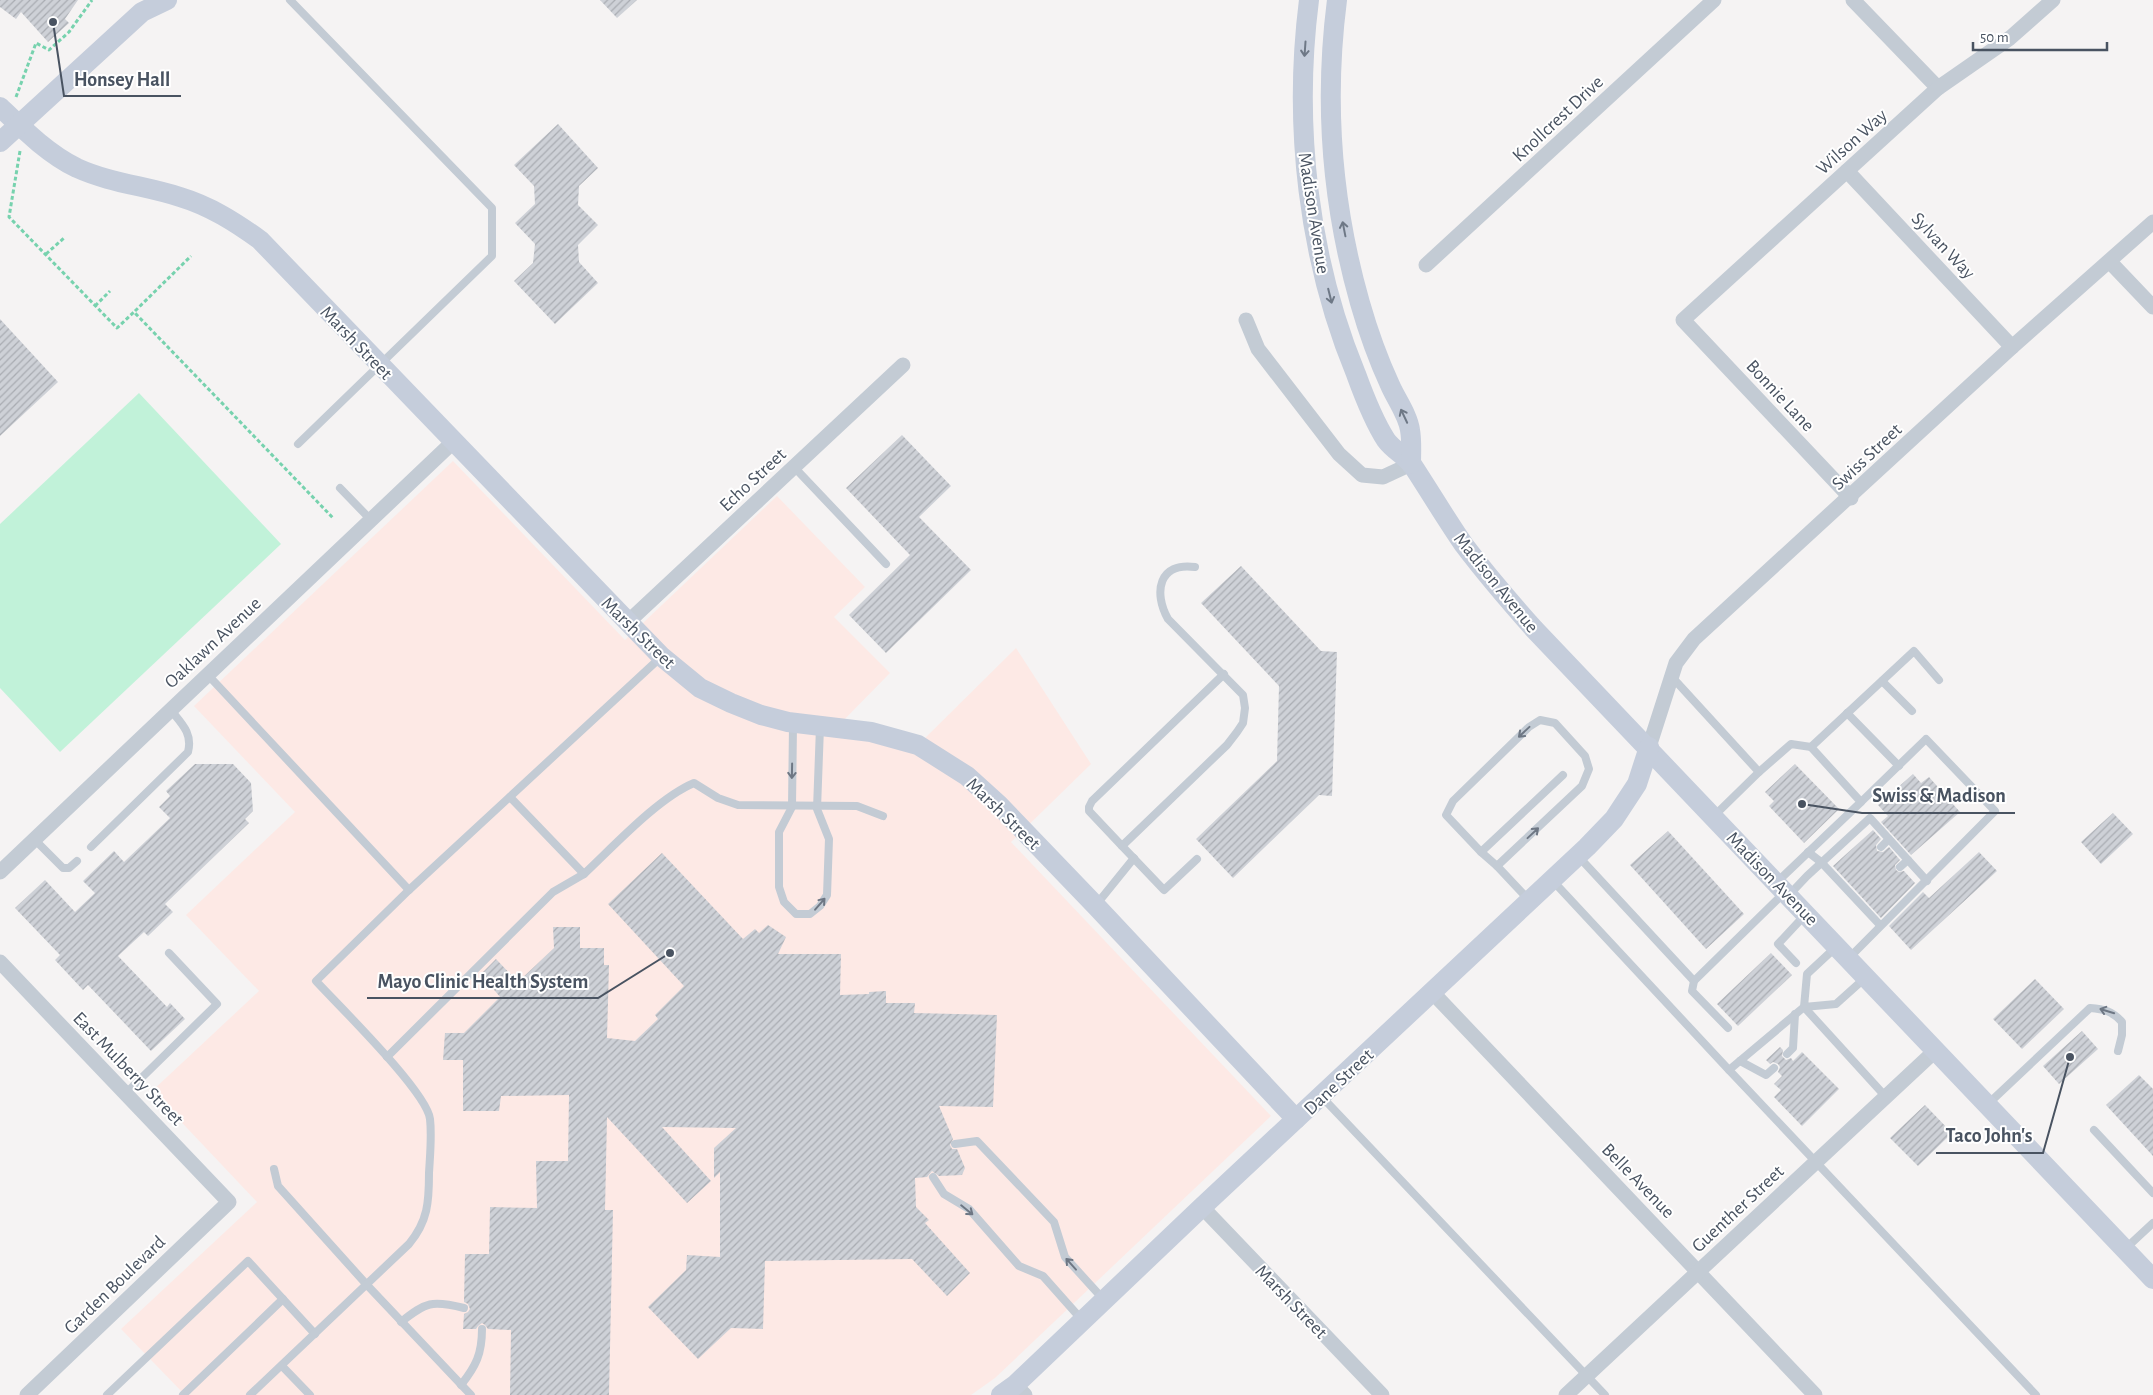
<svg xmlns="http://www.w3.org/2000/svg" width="2153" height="1395" font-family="'Alegreya Sans',sans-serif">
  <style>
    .medical { fill: #fde9e5 }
    .green { fill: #c1f2d9 }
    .building { fill: url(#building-hatch) }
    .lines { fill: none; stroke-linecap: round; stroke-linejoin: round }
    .path { stroke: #77d2ae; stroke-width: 3; stroke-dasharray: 4 2.5; stroke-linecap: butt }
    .lane { stroke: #c3cbd4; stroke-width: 8 }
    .street { stroke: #c3cbd4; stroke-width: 15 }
    .secondary { stroke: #c5cddb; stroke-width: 20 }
    .oneway { stroke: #6e7886 }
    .oneway2 { stroke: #6e7784 }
    .labels { text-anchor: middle; stroke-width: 4; stroke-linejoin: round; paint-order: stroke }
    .street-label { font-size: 19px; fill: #495361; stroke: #fff }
    .leader { fill: none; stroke: #495361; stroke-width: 2 }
    .callout-dot { fill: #495361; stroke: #fff; stroke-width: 2 }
    .callout-label { font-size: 20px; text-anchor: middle; font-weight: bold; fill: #495361; stroke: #fff; stroke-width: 4; stroke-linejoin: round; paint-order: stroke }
  </style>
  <defs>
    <pattern id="building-hatch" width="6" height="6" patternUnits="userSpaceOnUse" patternTransform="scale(1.25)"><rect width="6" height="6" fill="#ced1d7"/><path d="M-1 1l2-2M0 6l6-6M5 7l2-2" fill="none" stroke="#a9acb2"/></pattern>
  </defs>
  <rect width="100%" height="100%" fill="#f5f3f3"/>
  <polygon class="medical" points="453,461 625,640 777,496 865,587 834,617 890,673 837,727 918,745 1016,648 1091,764 1011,842 1271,1116 995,1378 971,1395 185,1395 121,1329 257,1202 152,1091 259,991 186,915 295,812 194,706"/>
  <polygon class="green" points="139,393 281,544 60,752 0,688 0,524"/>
  <g class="building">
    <polygon points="0,0 78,0 65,19 69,23 48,42 21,12 16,19 0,7"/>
    <polygon points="600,0 637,0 617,18"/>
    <polygon points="558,124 598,168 579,186 578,205 598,225 578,245 579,262 598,283 555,324 514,281 533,263 535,244 515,223 535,204 534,186 514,165"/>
    <polygon points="0,319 58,382 0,436"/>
    <polygon points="902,435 951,486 919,517 971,570 886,653 849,615 910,555 846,488"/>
    <polygon points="1241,566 1321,651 1337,652 1332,796 1319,795 1233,878 1196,839 1277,761 1279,686 1201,603"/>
    <polygon points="195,764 233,764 251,783 253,811 245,819 249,823 165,904 173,912 148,936 144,932 118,956 167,1007 170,1003 185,1019 151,1051 88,985 83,990 55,960 60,955 15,908 45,880 75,912 95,893 83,881 114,851 124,862 170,818 159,807 170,796 166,791"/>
    <polygon points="1795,764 1839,809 1804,843 1769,806 1774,801 1765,792"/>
    <polygon points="1913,774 1921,783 1929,777 1960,812 1911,855 1881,822 1888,816 1878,805"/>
    <polygon points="2113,813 2133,834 2101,864 2081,842"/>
    <polygon points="1873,830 1881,839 1876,845 1877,851 1883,852 1889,847 1900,860 1895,865 1896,870 1899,872 1904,871 1915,883 1881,918 1833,866"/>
    <polygon points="1668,831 1744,914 1706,949 1630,865"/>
    <polygon points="1979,852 1997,871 1911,950 1889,926 1923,892 1929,898"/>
    <polygon points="662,853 743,939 755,929 759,933 768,925 786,937 778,954 841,954 840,995 869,994 869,992 886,991 886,1003 915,1003 914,1013 997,1015 993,1107 939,1106 953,1139 950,1145 952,1149 957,1149 965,1168 962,1175 939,1176 932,1171 927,1177 915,1178 916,1207 929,1220 925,1223 970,1273 947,1296 912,1259 765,1261 763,1329 731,1328 698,1359 648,1307 686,1270 687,1255 720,1257 720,1172 714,1178 714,1148 736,1128 662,1127 711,1181 687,1203 607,1117 605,1210 613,1210 609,1395 510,1395 511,1330 488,1329 485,1325 482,1323 478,1326 476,1329 463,1329 464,1314 468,1312 470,1309 468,1304 464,1302 465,1254 489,1254 490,1207 537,1208 536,1161 568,1161 569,1095 501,1096 499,1111 463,1111 463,1060 443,1060 445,1033 464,1033 500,997 481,974 496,959 518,982 554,948 553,927 580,927 580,948 604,948 604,965 609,965 607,1038 635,1041 658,1019 655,1015 684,986 608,904"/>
    <polygon points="1771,953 1792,975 1738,1026 1717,1004"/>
    <polygon points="2035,979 2064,1009 2022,1049 1993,1019"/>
    <polygon points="2082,1031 2098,1049 2059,1084 2043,1066"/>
    <polygon points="1780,1047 1783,1050 1782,1056 1786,1060 1791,1058 1793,1061 1802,1052 1839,1089 1802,1126 1774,1097 1781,1090 1774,1084 1782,1076 1778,1072 1780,1067 1778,1064 1773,1062 1770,1064 1766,1060"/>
    <polygon points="2139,1075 2153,1089 2153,1156 2106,1105"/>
    <polygon points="1925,1105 1952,1133 1918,1166 1890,1138"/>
  </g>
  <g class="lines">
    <g class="path">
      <polyline points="16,97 36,43 49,50 69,32 92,0"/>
      <polyline points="20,151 9,217 117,328 134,312 334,519"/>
      <polyline points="46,254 64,238"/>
      <polyline points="95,306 110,291"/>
      <polyline points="135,311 191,256"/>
    </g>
    <g class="lane">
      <polyline points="290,0 492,208 492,256 298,444"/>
      <polyline points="794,467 886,564"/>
      <polyline points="340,488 371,520"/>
      <path d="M1195 567C1159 562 1153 592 1168 619L1243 695 1245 708 1243 723 1237 732 1227 745 1122 846 1164 890 1197 859"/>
      <polyline points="207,674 409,890"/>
      <polyline points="1672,677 1759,772 1714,816"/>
      <polyline points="1882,681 1912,711"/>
      <polyline points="1847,713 1899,766"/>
      <polyline points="793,725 792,807 779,832 779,887 784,902 796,914 810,914 820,906 827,895 829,839 817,809 820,727"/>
      <polyline points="1811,747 1914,651 1939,680"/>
      <polyline points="1759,772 1791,744 1811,747 1861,802 1777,882"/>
      <path d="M510 797 584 874C614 846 658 798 694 783L718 798 738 805 857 806 883 816"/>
      <polyline points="34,839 63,868 69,868 77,861"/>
      <polyline points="1122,846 1089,811 1089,807 1092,801 1224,674"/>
      <path d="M91 847 188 752C193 733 181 723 170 709"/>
      <polyline points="1881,847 1889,839"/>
      <polyline points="1481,852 1446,815 1453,801 1529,727 1540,720 1555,723 1585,756 1589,769 1582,786 1497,866"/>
      <polyline points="1808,852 1821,862 1880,925"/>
      <polyline points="1578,856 1694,981"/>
      <polyline points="1900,867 1908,860"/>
      <polyline points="1553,881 1729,1070"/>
      <polyline points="1789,895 1807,876 1870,818 1927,881"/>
      <polyline points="1529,900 1497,866 1481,852 1563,775"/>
      <polyline points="1096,905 1134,858"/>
      <polyline points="1836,947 1807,974 1804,1007 1836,1004 1865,978"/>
      <polyline points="1849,958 1995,811 1926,739 1861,802"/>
      <polyline points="1796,963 1778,944 1805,915"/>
      <polyline points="1728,1028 1692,991 1694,981 1784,893"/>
      <polyline points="1787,1054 1793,1048 1795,1014"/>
      <polyline points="387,1057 553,892 584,874"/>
      <polyline points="1740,1061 1766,1075 1774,1068"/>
      <polyline points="125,1094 217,1004 169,953"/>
      <polyline points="1321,1096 1605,1395"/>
      <polyline points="1886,1097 1804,1007 1729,1070 2036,1395"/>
      <path d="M1988 1104 2090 1008C2104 1009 2112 1011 2122 1022V1035L2118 1051"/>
      <polyline points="2094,1130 2153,1193"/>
      <polyline points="955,1144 977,1141 1054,1222 1065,1257 1104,1300"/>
      <polyline points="274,1169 278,1186 367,1285 471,1395"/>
      <polyline points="933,1177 944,1194 969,1209 1019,1266 1043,1276 1082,1320"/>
      <polyline points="2125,1249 2153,1223"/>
      <path d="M401 1322C426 1302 432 1300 464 1308"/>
      <polyline points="282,1366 310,1395"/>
      <path d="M461 1385C476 1366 482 1354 482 1329"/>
      <polyline points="107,1395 248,1261 315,1334"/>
      <polyline points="183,1395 283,1299"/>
      <path d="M250 1395 409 1244C428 1221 429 1202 429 1173 430 1155 432 1136 430 1119 427 1092 338 1005 316 981L409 890 661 657"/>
    </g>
    <g class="street">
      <polyline points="1853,0 1938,88"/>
      <polyline points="1847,171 2012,347"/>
      <polyline points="2110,262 2153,307"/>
      <polyline points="1426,265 1714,0"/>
      <polyline points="1246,320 1258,349 1339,454 1362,475 1383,477 1411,464"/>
      <polyline points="1851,498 1683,320 1938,88 2010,38 2053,0"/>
      <polyline points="628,622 903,365"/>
      <polyline points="1649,747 1676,663 1694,639 2012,347 2153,222"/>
      <polyline points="0,872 453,442"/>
      <polyline points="0,962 229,1202 27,1395"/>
      <polyline points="1433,993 1815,1395"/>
      <polyline points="1202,1207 1382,1395"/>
      <polyline points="1015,1385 1025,1395"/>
      <polyline points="1566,1395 1936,1050"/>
    </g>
    <g class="secondary">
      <path d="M1309 0C1293 125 1308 258 1356 374 1364 396 1373 420 1386 440 1393 450 1406 456 1413 466 1430 492 1446 519 1464 545 1486 574 1510 602 1534 629L2153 1279"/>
      <path d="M1337 0C1324 101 1332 205 1360 303 1368 331 1378 359 1390 385 1396 399 1408 415 1410 430 1412 441 1411 453 1411 464"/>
      <path d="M0 107C23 129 48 154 77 168 110 183 146 186 180 197 210 206 235 222 260 240L628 622 661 656 700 688 731 703 761 715 788 722 871 732 918 745 967 776 999 805 1096 906 1296 1119"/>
      <polyline points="0,142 142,12 167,0"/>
      <polyline points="1001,1395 1015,1385 1202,1207 1587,847 1614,819 1637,784 1649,747"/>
    </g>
  </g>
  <defs><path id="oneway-shaft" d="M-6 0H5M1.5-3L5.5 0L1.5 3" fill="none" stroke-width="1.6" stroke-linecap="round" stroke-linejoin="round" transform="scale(1.25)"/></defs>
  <g class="oneway">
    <use href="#oneway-shaft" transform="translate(1305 49) rotate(94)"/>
    <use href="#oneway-shaft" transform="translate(1344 229) rotate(-101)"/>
    <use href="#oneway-shaft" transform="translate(1330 296) rotate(76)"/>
    <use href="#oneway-shaft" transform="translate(1404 416) rotate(-115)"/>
  </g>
  <g class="oneway2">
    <use href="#oneway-shaft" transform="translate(1524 732) rotate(137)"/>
    <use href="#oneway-shaft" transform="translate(792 771) rotate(91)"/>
    <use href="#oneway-shaft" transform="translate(1533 833) rotate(-43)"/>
    <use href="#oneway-shaft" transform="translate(820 904) rotate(-49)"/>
    <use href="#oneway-shaft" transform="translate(2107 1011) rotate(-163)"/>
    <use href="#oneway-shaft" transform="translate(967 1210) rotate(39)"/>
    <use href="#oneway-shaft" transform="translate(1071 1264) rotate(-132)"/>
  </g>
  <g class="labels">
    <g class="street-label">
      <text transform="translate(1557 118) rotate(-43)" y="7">Knollcrest Drive</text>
      <text transform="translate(1851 141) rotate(-42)" y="7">Wilson Way</text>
      <text transform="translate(1315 213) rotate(81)" y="7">Madison Avenue</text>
      <text transform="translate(1944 245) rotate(47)" y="7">Sylvan Way</text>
      <text transform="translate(357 342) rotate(46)" y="7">Marsh Street</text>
      <text transform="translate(1781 395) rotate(47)" y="7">Bonnie Lane</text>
      <text transform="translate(1866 456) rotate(-43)" y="7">Swiss Street</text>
      <text transform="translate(752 479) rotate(-43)" y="7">Echo Street</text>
      <text transform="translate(1497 582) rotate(51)" y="7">Madison Avenue</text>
      <text transform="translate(639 632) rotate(44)" y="7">Marsh Street</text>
      <text transform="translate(212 642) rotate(-43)" y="7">Oaklawn Avenue</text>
      <text transform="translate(1004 813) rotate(44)" y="7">Marsh Street</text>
      <text transform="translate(1773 878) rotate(46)" y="7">Madison Avenue</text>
      <text transform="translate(129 1068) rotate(46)" y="7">East Mulberry Street</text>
      <text transform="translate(1338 1081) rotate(-43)" y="7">Dane Street</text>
      <text transform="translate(1639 1180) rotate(46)" y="7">Belle Avenue</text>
      <text transform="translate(1737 1208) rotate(-43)" y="7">Guenther Street</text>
      <text transform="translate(114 1284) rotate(-44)" y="7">Garden Boulevard</text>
      <text transform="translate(1292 1301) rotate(46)" y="7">Marsh Street</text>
    </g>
  </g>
  <path class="leader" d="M53 22L64 96H181M1802 804L1862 813H2015M670 953L598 998H367M2070 1057L2043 1153H1936"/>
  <g class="callout-dot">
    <circle cx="53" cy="22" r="5"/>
    <circle cx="1802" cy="804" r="5"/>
    <circle cx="670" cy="953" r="5"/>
    <circle cx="2070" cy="1057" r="5"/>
  </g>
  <g class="callout-label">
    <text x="122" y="86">Honsey Hall</text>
    <text x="1939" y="802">Swiss &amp; Madison</text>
    <text x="483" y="988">Mayo Clinic Health System</text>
    <text x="1989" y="1142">Taco John's</text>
  </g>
  <path d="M1973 42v8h134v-8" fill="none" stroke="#495361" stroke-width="2.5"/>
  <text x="1980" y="42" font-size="15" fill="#495361" stroke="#ffffff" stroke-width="4" paint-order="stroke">50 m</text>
</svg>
